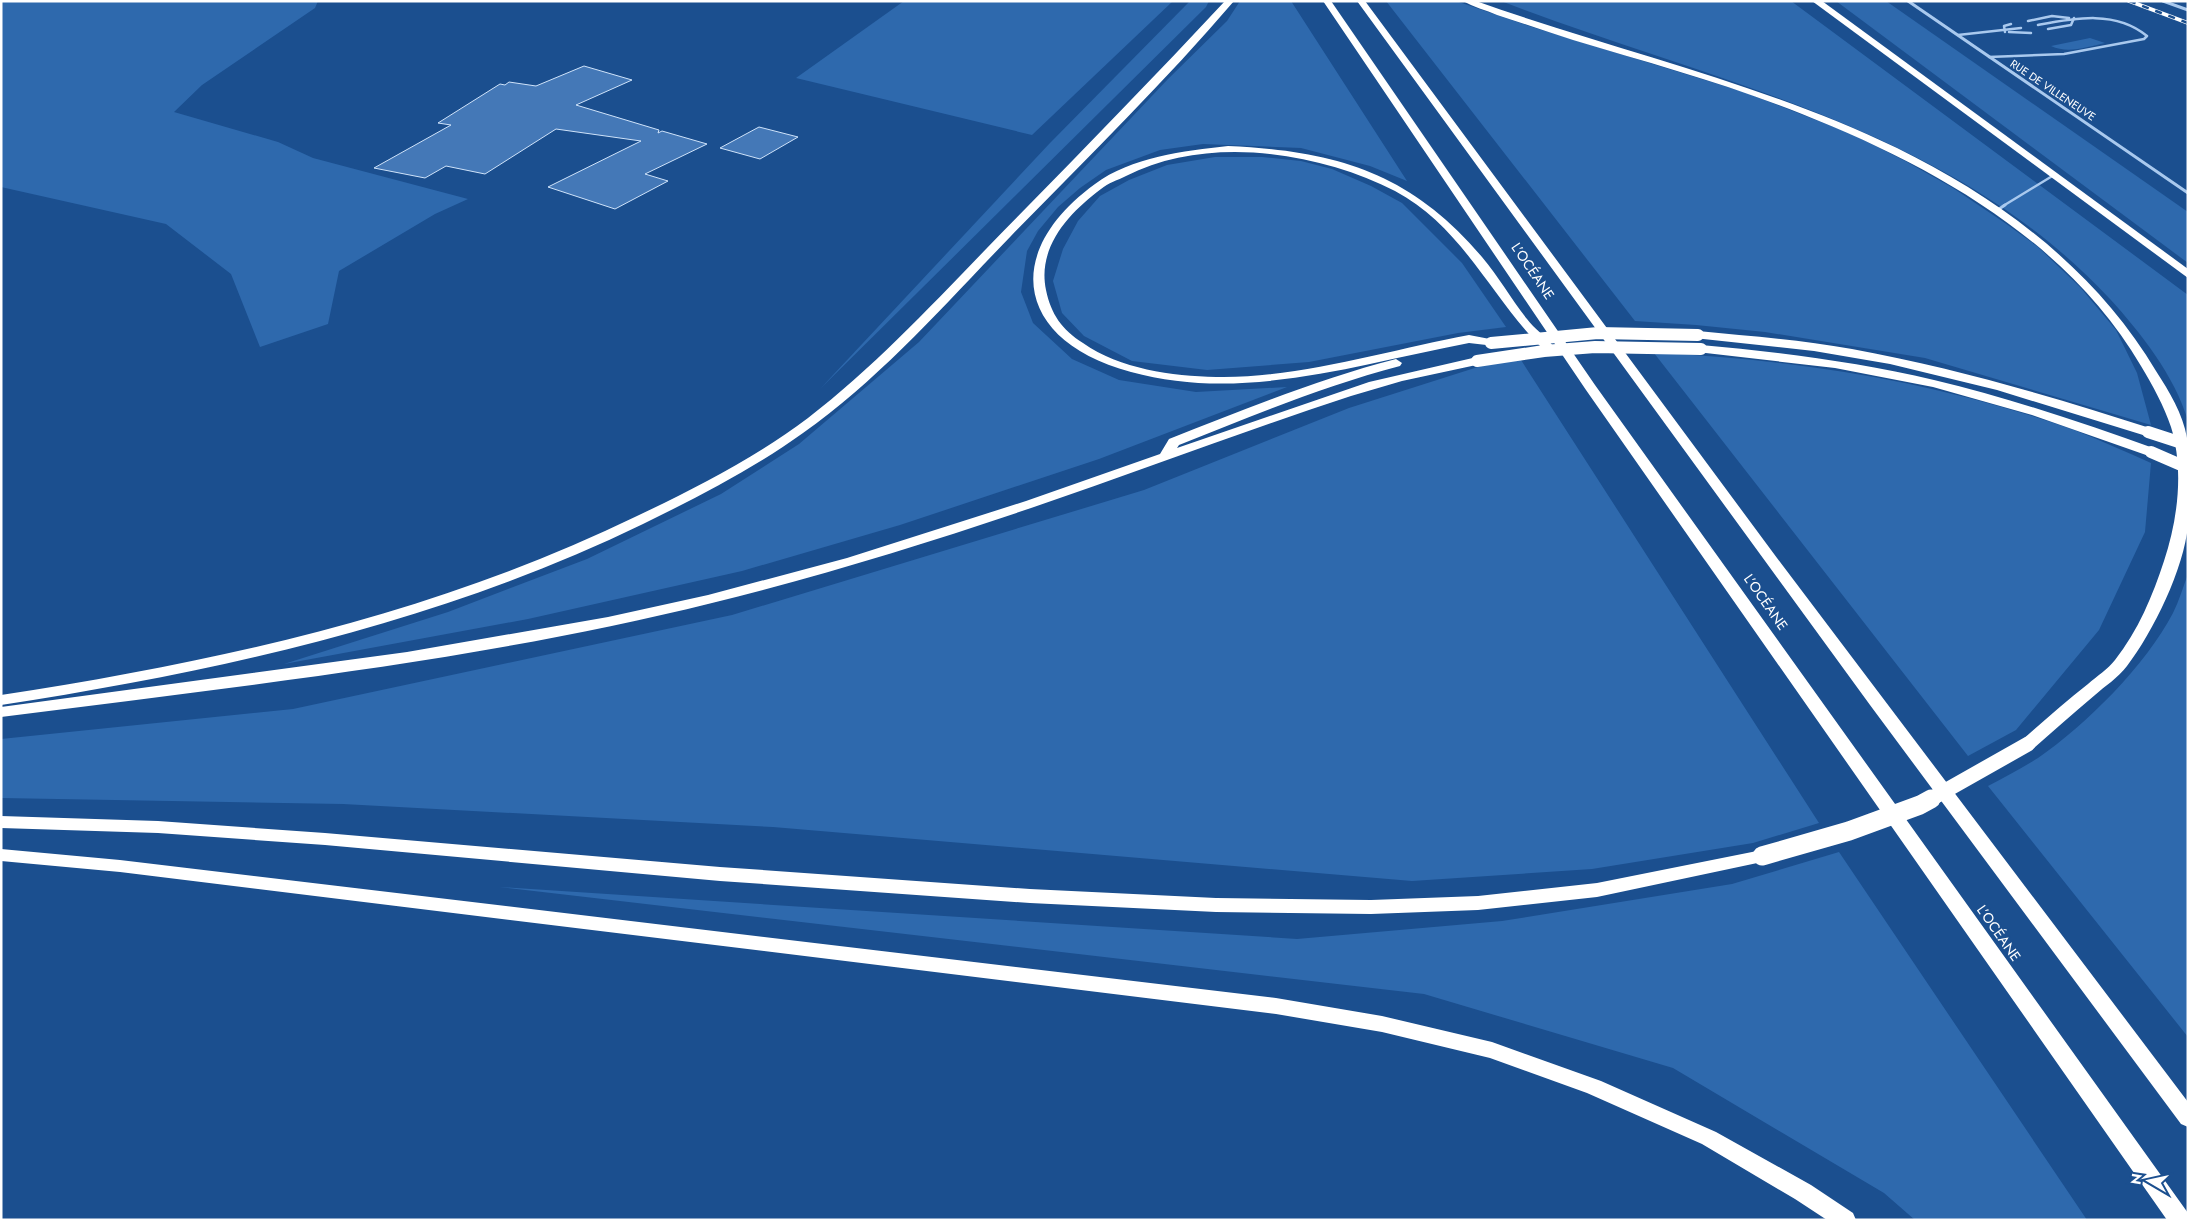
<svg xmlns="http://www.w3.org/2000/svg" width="2189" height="1221" font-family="Jost,sans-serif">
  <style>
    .green { fill: #2e69ad }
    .building { fill: #4478b7; stroke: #cfe3fa }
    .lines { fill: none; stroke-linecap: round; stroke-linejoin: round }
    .lane-far1 { stroke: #a9c9ee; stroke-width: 2.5 }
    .lane { stroke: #a9c9ee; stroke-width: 3 }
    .street { stroke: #a9c9ee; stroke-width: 3 }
    .highway { fill: #fff; fill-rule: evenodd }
    .rail-casing { stroke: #fff; stroke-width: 4 }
    .rail { stroke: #1b4f8f; stroke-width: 2.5; stroke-dasharray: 7; stroke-linecap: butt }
    .highway-bridge-far2 { stroke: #fff; stroke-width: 12 }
    .highway-bridge-far1 { stroke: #fff; stroke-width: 15 }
    .highway-bridge { stroke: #fff; stroke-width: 19 }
    .labels { text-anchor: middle; stroke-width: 4; stroke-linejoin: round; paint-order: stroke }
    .far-street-label { font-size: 11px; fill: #fff; stroke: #1b4f8f }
    .street-label { font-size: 14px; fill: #fff; stroke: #1b4f8f }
  </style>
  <rect width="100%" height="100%" fill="#1b4f8f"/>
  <g class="green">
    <polygon points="1,1 318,1 315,8 202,85 174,112 278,142 313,158 468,199 435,214 339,271 328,324 260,347 231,274 166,224 1,187"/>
    <polygon points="904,1 1173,1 1032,135 796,78"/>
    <polygon points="1190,1 1209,1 1206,7 820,389 1050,143"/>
    <polygon points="1240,1 1291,1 1407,181 1370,166 1301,148 1203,144 1160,150 1106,170 1080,188 1058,207 1038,231 1027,251 1021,292 1033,323 1072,359 1119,380 1196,392 1287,387 1099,459 900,525 742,571 528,619 284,664 448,612 587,559 721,494 799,444 919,342 1168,79 1227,21"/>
    <polygon points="1386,1 1456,1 1529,26 1744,92 1852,134 1907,162 1953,188 2005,223 2038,247 2080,287 2116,330 2137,373 2151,425 1925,358 1765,332 1696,325 1635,321"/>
    <path d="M1501 1H1791L2188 295V421C2175 376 2140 332 2110 299 1949 126 1711 82 1501 1Z"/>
    <polygon points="1836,1 1886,1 2188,212 2188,263"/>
    <path d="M2090 38 2105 43C2087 47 2068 54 2051 46Z"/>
    <polygon points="1215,157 1262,157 1301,161 1332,169 1371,186 1402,203 1462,263 1506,327 1458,333 1309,362 1207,370 1132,361 1084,336 1062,313 1053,281 1063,249 1078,221 1100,196 1129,180 1167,165"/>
    <path d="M1654 353C1797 359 1939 382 2074 430 2100 440 2126 452 2151 463L2145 532 2099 630 2016 730 1968 756Z"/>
    <polygon points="1521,360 1819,823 1753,843 1592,869 1412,881 773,827 343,804 1,798 1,739 293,709 732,615 1144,490 1349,408 1481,366"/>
    <path d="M2188 574V1037L1988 786C2005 777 2022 768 2038 758 2086 725 2146 665 2173 613 2179 601 2183 587 2188 574Z"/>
    <polygon points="1839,852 2087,1220 1915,1220 1884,1193 1673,1068 1424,994 499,887 1297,939 1502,921 1732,884"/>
  </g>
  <g class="building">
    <polygon points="584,66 632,80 576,105 659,130 658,133 662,131 707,144 645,174 668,181 615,209 548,187 641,141 556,129 485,174 446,166 425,178 374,168 451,125 438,123 500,84 505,85 509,82 536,86"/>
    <polygon points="759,127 798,137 760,159 720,148"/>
  </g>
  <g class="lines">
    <g class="lane-far1">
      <polyline points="2028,21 2052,16 2069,18"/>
      <polyline points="2048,29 2071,25 2074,18"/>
      <polyline points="2005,32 2004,26 2011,24"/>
      <polyline points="2009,32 2031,33"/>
      <polyline points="1958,35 2021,28"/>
      <path d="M1989 57 2064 54 2144 39 2147 36C2116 10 2075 18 2038 25"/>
      <polyline points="2003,206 2054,175"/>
    </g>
    <polyline class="lane" points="1996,211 2005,205"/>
    <g class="street">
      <polyline points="1908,1 2188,193"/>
      <polyline points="2163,1 2188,10"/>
    </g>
    <g class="highway">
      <path d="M1225 1H1234C1164 83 1086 159 1011 236 945 304 881 378 803 433 753 469 698 497 643 524 441 622 222 671 1 705V695C222 661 435 614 637 516 696 488 755 458 808 418 873 368 930 307 987 248 1067 166 1147 85 1225 1Z"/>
      <polygon points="1323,1 1331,1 1595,385 2188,1213 2188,1220 2167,1220 1586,390"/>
      <polygon points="1357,1 1365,1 1777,558 2188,1102 2188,1127 2181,1124 1870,705"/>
      <path d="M1463 1H1476C1616 51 1763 83 1897 148 2001 199 2096 270 2156 371 2169 391 2183 414 2187 438 2189 456 2188 476 2188 494 2188 504 2189 515 2188 525 2184 569 2153 632 2127 666 2118 678 2105 686 2095 695 2074 713 2054 730 2034 748L2028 750 2022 748 2020 744 2022 740C2044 721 2065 702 2088 684 2097 676 2108 669 2115 660 2138 631 2153 595 2164 561 2178 519 2184 469 2171 427 2164 406 2153 386 2141 366 2068 241 1933 166 1802 114 1727 84 1650 63 1573 40 1548 32 1522 23 1497 15 1486 10 1473 7 1463 1Z"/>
      <polygon points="1812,1 1822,1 2188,269 2188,278"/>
      <path d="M1228 146C1335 151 1410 172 1482 257 1499 277 1511 299 1527 319 1534 329 1546 336 1553 346L1551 349H1543C1491 298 1463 227 1395 191 1317 151 1206 135 1126 176 1118 180 1108 183 1101 189 1069 213 1037 247 1046 290 1051 314 1062 330 1083 343 1120 369 1172 376 1216 377 1296 379 1389 350 1469 335L1495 340 1497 343 1495 346 1469 343C1358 364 1243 403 1131 372 1018 342 999 254 1095 184 1131 157 1184 151 1228 146Z"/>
      <path d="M1698 331C1750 336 1801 340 1852 349 1955 368 2054 397 2153 429L2155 432 2148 436 2143 435 1997 390 1890 364 1814 351 1694 338 1692 335Z"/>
      <path d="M1701 345C1779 352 1857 362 1934 380 2010 398 2083 423 2156 449L2158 452 2151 456 2146 455 2032 415 1933 387 1835 368 1697 352 1695 349Z"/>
      <path d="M1477 357 1481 358 1483 361 1481 364 1402 381 1351 396C1244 431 1140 471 1034 507 928 543 821 576 712 603 480 661 239 686 1 717V707L407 652 608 617 708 595 847 558 1026 501 1160 454 1169 439C1244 410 1318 379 1396 359L1402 363 1400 366C1324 386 1252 416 1179 445L1177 448 1369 382Z"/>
      <polygon points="1,816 158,821 325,833 720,867 1030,889 1216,898 1371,900 1478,896 1597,883 1762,850 1768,851 1771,856 1768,861 1762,862 1597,897 1478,910 1371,914 1216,912 1030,903 720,881 325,845 158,833 1,828"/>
      <polygon points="1,849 120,860 1276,998 1382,1016 1492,1042 1601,1081 1716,1132 1811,1185 1853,1213 1856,1220 1827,1220 1795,1199 1702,1144 1587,1093 1490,1058 1382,1032 1276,1014 120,872 1,861"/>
    </g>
    <defs>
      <polyline id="rail" points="2129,1 2188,23"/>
    </defs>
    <use href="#rail" class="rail-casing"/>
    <use href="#rail" class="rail"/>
    <g class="highway-bridge-far2">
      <polyline points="1491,343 1598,333 1698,335"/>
      <polyline points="1477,361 1544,351 1595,347 1701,349"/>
      <polyline points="2148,432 2188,445"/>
      <polyline points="2151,452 2188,468"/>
    </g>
    <g class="highway-bridge-far1">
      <polyline points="2185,467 2188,468"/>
      <polyline points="1929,800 2028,744"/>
    </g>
    <polyline class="highway-bridge" points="1762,856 1849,831 1920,805 1931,799"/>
  </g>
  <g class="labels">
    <g class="far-street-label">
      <text transform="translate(2053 90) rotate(34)" y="4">RUE DE VILLENEUVE</text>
    </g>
    <g class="street-label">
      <text transform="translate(1533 271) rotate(56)" y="5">L’OCÉANE</text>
      <text transform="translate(1766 602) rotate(55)" y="5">L’OCÉANE</text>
      <text transform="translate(1999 933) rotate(55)" y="5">L’OCÉANE</text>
    </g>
  </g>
  <rect width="2189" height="1221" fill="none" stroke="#ffffff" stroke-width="5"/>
  <g transform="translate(2149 1181) rotate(279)" stroke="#1b4f8f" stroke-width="4" paint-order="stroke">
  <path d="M0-4L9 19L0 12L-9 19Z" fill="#ffffff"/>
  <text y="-8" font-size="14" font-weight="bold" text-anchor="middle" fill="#ffffff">N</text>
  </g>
</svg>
